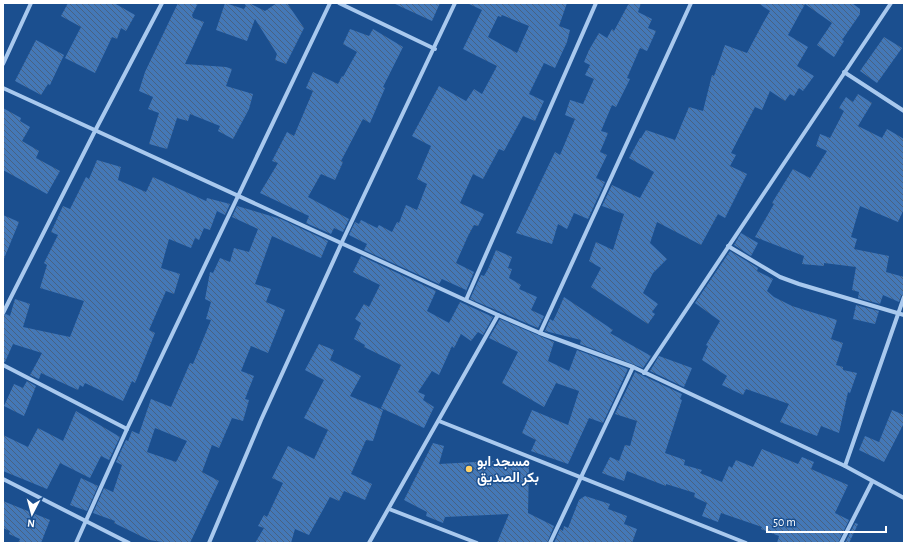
<svg xmlns="http://www.w3.org/2000/svg" width="907" height="546" font-family="'Alegreya Sans',Vazirmatn,sans-serif">
  <style>
    .building { fill: url(#building-back-hatch); fill-rule: evenodd }
    .lines { fill: none; stroke-linecap: round; stroke-linejoin: round }
    .minor { stroke: #a9c9ee; stroke-width: 4 }
    .poi-dot { fill: #ffd166; stroke: #1b4f8f; stroke-width: 1.5 }
    .labels { text-anchor: middle; stroke-width: 3; stroke-linejoin: round; paint-order: stroke }
    .poi-label { font-size: 14px; font-weight: bold; fill: #fff; stroke: #1b4f8f; text-anchor: start }
  </style>
  <defs>
    <pattern id="building-back-hatch" width="6" height="6" patternUnits="userSpaceOnUse"><rect width="6" height="6" fill="#4478b7"/><path d="M-1 5l2 2M0 0l6 6M5-1l2 2" fill="none" stroke="#486282"/></pattern>
  </defs>
  <rect width="100%" height="100%" fill="#1b4f8f"/>
  <g class="building">
    <polygon points="68,3 114,3 135,15 126,31 121,28 117,39 112,37 95,73 65,58 81,27 61,16"/>
    <polygon points="178,3 198,3 192,15 193,18 204,22 185,64 226,67 232,69 226,86 253,94 249,109 233,139 218,131 220,126 190,114 188,121 177,118 167,149 149,144 159,113 148,109 153,97 139,91 145,72"/>
    <polygon points="225,3 244,9 246,6 244,3 249,3 265,11 277,3 287,3 304,28 286,64 275,60 277,54 255,19 247,41 216,30"/>
    <polygon points="393,3 440,3 432,21"/>
    <path d="M467 3H567L559 26 570 30 567 42 555 68 544 63 529 94 544 101 535 121 523 116 504 151 499 149 483 179 473 174 460 203 484 214 478 226 474 225 468 236 456 263 474 272 464 296 466 290 442 279 439 284 364 250 367 244 349 235 355 222 359 224 361 220 377 228 379 225 392 232 397 222 399 223 406 205 417 210 427 184 417 179 431 146 412 136 439 86 466 101 474 89 482 94 497 66 463 49 482 10ZM502 15 529 26 517 53 488 37 498 16 501 17Z"/>
    <polygon points="629,3 641,3 638,12 652,19 648,28 656,31 647,51 640,48 627,78 630,79 616,107 612,105 601,131 608,133 600,152 607,155 596,178 605,182 588,219 574,213 567,229 558,224 552,244 516,233 555,152 560,155 575,119 565,115 570,100 583,104 594,79 585,75 590,65 584,62 589,50 599,33 607,38 612,29 614,31"/>
    <polygon points="758,3 852,3 860,9 860,14 842,40 844,41 834,57 817,45 832,23 805,4 788,35 808,47 797,66 814,76 803,91 799,88 794,96 790,94 785,101 770,91 762,110 755,107 731,153 736,155 730,166 747,174 725,218 718,214 701,245 657,222 650,243 667,259 653,273 643,293 658,304 652,312 655,314 648,324 591,287 601,268 589,261 596,242 613,250 624,214 602,206 612,185 640,198 654,172 629,158 640,138 641,138 646,130 675,140 689,107 703,111 712,75 714,76 725,45 747,53 763,23 770,11"/>
    <polygon points="350,29 369,36 373,29 403,47 383,87 385,88 370,123 363,119 341,161 343,162 335,180 321,174 308,197 349,219 343,232 334,228 331,234 306,223 309,216 260,193 278,163 272,161 287,132 294,136 313,91 306,88 313,72 338,84 342,76 343,77 357,52 343,44"/>
    <polygon points="884,37 902,48 877,83 860,71"/>
    <polygon points="36,40 64,55 50,85 48,84 41,95 15,81"/>
    <polygon points="858,94 872,103 858,126 882,138 887,129 904,139 904,209 898,222 860,206 851,237 857,239 854,249 889,256 886,272 904,277 904,294 901,296 899,302 883,295 880,304 858,298 859,292 852,290 856,267 824,263 824,266 802,264 804,256 755,237 774,204 772,203 793,169 810,178 827,151 816,146 820,134 830,138 844,111 839,108 846,97 853,102"/>
    <polygon points="3,108 21,118 20,121 30,127 22,141 39,151 36,158 60,171 47,194 3,170"/>
    <polygon points="97,160 121,167 118,180 146,192 153,177 206,201 207,198 230,204 225,215 217,211 210,230 204,228 199,240 195,238 191,248 169,239 161,268 180,274 174,294 166,291 149,330 155,333 135,383 132,381 123,401 85,383 83,387 80,385 78,390 41,373 39,379 30,375 42,353 13,344 5,362 3,362 3,316 6,314 10,316 15,299 30,304 23,327 70,337 84,301 40,288 47,265 44,263 58,235 51,232 63,206 70,209 86,177 89,179"/>
    <path d="M237 206 281 219 328 241 321 258 272 236 255 284 271 289 266 302 285 310 268 353 251 346 241 371 254 376 245 399 249 400 243 421 232 418 219 448 212 445 202 472 219 481 190 543H169L149 540 114 523 115 521 93 513 104 488 113 492 122 465 116 462 126 440 128 441 132 431 139 434 151 399 171 407 190 363 193 364 211 320 206 319 211 302 205 299 210 272 213 273 220 258 230 262 234 248 249 252 258 229 232 217ZM155 428 187 441 176 462 147 452Z"/>
    <polygon points="3,215 19,222 3,261"/>
    <polygon points="741,233 758,243 751,256 734,245"/>
    <polygon points="496,250 512,257 508,268 512,269 509,278 521,285 519,289 537,297 531,310 544,316 538,328 470,299 481,275 484,276 488,269"/>
    <polygon points="730,251 758,268 757,271 773,279 767,291 774,297 792,306 837,320 831,339 843,343 836,365 843,367 843,370 857,373 850,393 848,392 839,433 821,426 817,436 780,422 789,404 746,389 743,395 722,385 727,376 702,360 708,346 706,345 720,321 695,303"/>
    <polygon points="361,256 436,291 427,311 449,323 460,302 493,317 483,335 478,332 471,341 461,334 454,348 452,346 439,375 432,371 418,392 425,395 423,400 434,407 424,428 381,408 401,365 364,347 365,345 354,339 361,323 355,319 364,304 369,307 380,285 353,272"/>
    <polygon points="564,297 613,330 610,333 651,356 643,368 580,344 581,340 545,331 550,319 553,321 556,315"/>
    <polygon points="856,305 879,311 875,324 853,319"/>
    <polygon points="500,319 554,342 548,361 569,371 577,350 628,369 603,423 589,418 568,464 531,451 536,440 522,433 532,410 568,425 579,391 556,383 544,407 502,383 518,352 489,338"/>
    <polygon points="319,344 334,350 330,360 361,376 350,396 383,410 373,441 366,440 351,474 372,484 365,500 344,491 339,501 330,497 309,535 295,529 291,543 255,543 264,528 258,526 264,515 267,517 283,483 272,478 288,446 314,459 328,430 304,418 324,380 305,370"/>
    <polygon points="659,356 692,368 684,387 650,371"/>
    <polygon points="635,372 682,394 680,399 682,400 665,453 685,460 684,465 702,470 700,473 722,482 729,466 732,468 736,460 753,467 762,449 798,464 802,457 814,462 811,469 848,485 835,513 849,520 838,543 777,543 779,536 761,529 762,527 721,513 718,522 702,516 707,503 694,497 695,493 666,484 666,486 627,471 624,481 602,473 610,457 619,461 625,445 630,446 637,421 615,414"/>
    <polygon points="27,381 36,386 24,416 4,406 14,384 23,388"/>
    <polygon points="892,410 904,415 904,423 884,462 859,450 865,436 879,442"/>
    <polygon points="76,411 120,437 109,460 101,456 90,478 60,463 47,489 3,471 3,435 28,447 38,428 63,441"/>
    <polygon points="433,443 444,446 439,464 494,461 491,466 529,466 528,513 554,526 547,543 497,543 509,514 445,517 443,523 426,516 427,512 404,500"/>
    <polygon points="81,478 98,486 87,511 70,505"/>
    <polygon points="585,496 610,504 608,509 627,516 624,524 637,529 632,543 554,543 560,529 563,531 564,526 568,528 579,500"/>
    <polygon points="3,501 50,520 41,543 18,543 20,539 9,534 10,531 3,528"/>
    <polygon points="855,523 858,524 849,543 845,543"/>
  </g>
  <g class="lines">
    <g class="minor">
      <polyline points="339,3 435,49"/>
      <polyline points="3,64 31,3"/>
      <polyline points="844,72 904,111"/>
      <polyline points="3,88 498,315 540,333 633,367 845,466 904,498"/>
      <polyline points="728,246 780,277 799,284 904,315"/>
      <polyline points="466,300 596,3"/>
      <polyline points="3,313 96,129 162,3"/>
      <polyline points="540,333 691,3"/>
      <polyline points="3,365 127,429"/>
      <polyline points="644,373 891,3"/>
      <polyline points="439,421 746,543"/>
      <polyline points="845,466 904,297"/>
      <polyline points="3,479 129,543"/>
      <polyline points="389,509 477,543"/>
      <polyline points="76,543 127,429 330,3"/>
      <polyline points="209,543 261,420 342,242 455,3"/>
      <polyline points="369,543 498,315"/>
      <polyline points="550,543 633,367"/>
      <polyline points="841,543 872,482"/>
    </g>
  </g>
  <circle class="poi-dot" cx="469" cy="469" r="4"/>
  <g class="labels">
    <g class="poi-label">
      <text x="477" y="466">مسجد ابو<tspan x="477" dy="16">بكر الصديق</tspan></text>
    </g>
  </g>
  <rect width="907" height="546" fill="none" stroke="#ffffff" stroke-width="8"/>
  <g transform="translate(32 514) rotate(186)" stroke="#1b4f8f" stroke-width="3" paint-order="stroke">
  <path d="M0-3L7 15L0 10L-7 15Z" fill="#ffffff"/>
  <text y="-6" font-size="11" font-weight="bold" text-anchor="middle" fill="#ffffff">N</text>
  </g>
  <path d="M767 526v6h119v-6" fill="none" stroke="#ffffff" stroke-width="2"/>
  <text x="773" y="526" font-size="12" fill="#ffffff" stroke="#1b4f8f" stroke-width="3" paint-order="stroke">50 m</text>
</svg>
